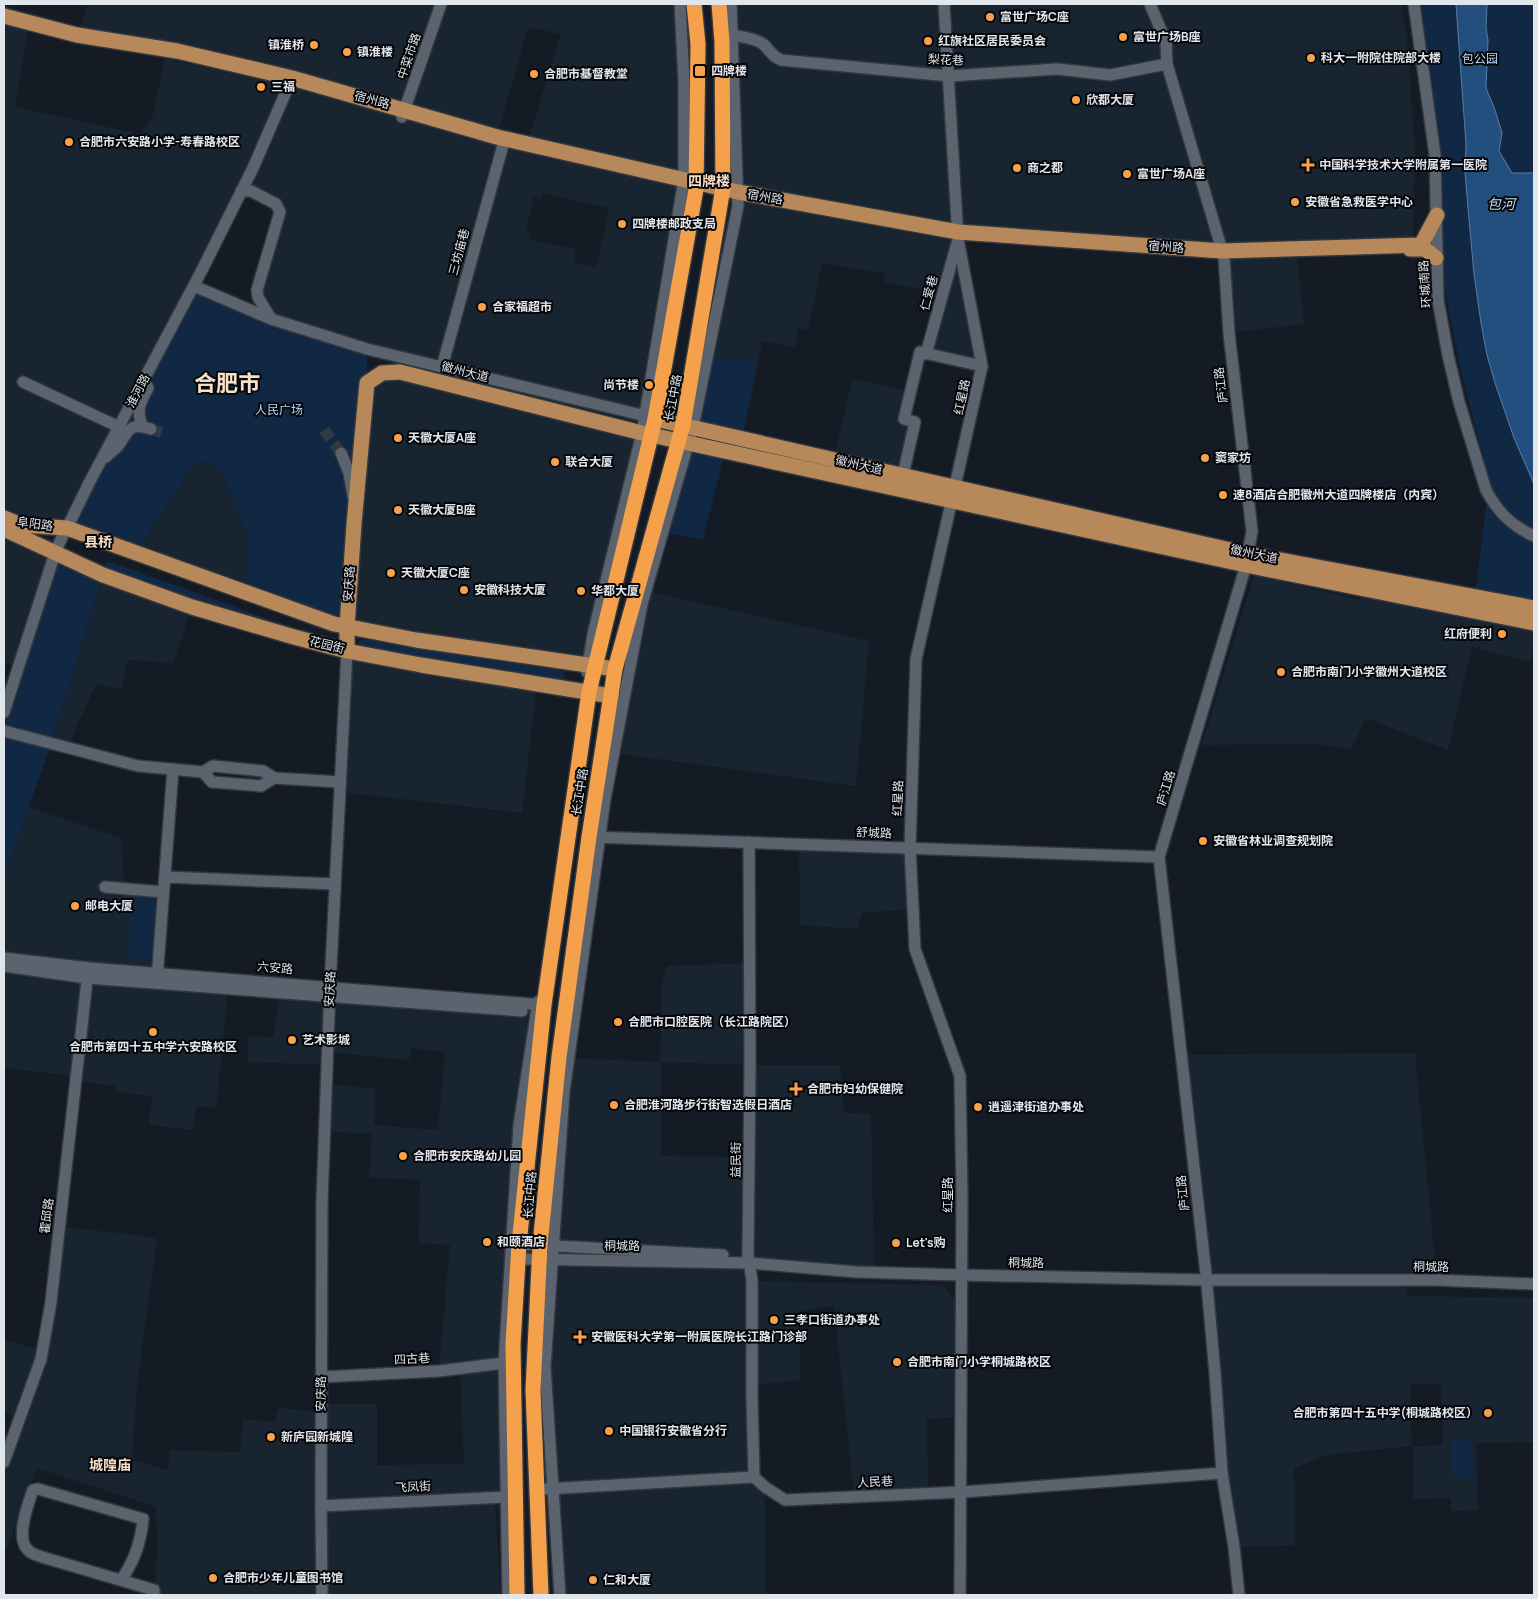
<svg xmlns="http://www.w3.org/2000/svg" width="1538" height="1599" font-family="Manrope,'Noto Sans SC',sans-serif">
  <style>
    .built { fill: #192431; fill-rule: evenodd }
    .green { fill: #102843 }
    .water { fill: #234f7f; stroke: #5c7ca0 }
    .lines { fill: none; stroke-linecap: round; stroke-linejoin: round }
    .minor-tunnel { stroke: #333942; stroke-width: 11; stroke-dasharray: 11 5.5; stroke-linecap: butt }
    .minor-casing { stroke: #33373e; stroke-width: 14 }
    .major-casing { stroke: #33373e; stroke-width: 18 }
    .highway-casing { stroke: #33373e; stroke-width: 18 }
    .minor { stroke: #5b646e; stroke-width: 11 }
    .major { stroke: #b78859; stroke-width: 15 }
    .highway { stroke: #f5a04b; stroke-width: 15 }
    .poi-dot { fill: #f8a14a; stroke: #040609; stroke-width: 2 }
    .labels { text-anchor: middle; stroke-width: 4; stroke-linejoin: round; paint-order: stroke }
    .poi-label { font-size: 12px; font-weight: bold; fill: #e1e6ec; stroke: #040609; text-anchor: start }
    .street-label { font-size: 12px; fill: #e1e6ec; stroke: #040609 }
    .park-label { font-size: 12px; fill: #bdd7f4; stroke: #040609 }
    .neighbourhood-label { font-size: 14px; font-weight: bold; fill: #f7dec8; stroke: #040609 }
    .water-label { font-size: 14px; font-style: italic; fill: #c1daf8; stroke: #040609 }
    .town-label { font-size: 22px; font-weight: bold; fill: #f7dec8; stroke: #040609 }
  </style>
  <rect width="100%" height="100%" fill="#141b24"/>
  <g class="built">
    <polygon points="88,4 680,4 684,179 527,143 561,34 528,27 497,137 404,109 77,35"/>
    <polygon points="731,4 1150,4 1222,251 958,232 738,192"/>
    <polygon points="1155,4 1401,4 1407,40 1415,148 1413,237 1296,247 1304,324 1234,332 1229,260 1226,242 1203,173 1175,63"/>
    <path d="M4 24 28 30 15 107 140 134 153 115 165 59 290 85 683 186 645 416 271 319 258 297 280 212 241 191 67 528 4 518ZM543 193 609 208 597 267 573 262 576 249 530 240 531 234 526 233 533 198 542 199Z"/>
    <polygon points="738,199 958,239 982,366 926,354 942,294 884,282 885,273 822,263 808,330 798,328 795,347 762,341 758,363 708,355"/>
    <polygon points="382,373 642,433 588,665 347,627 367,383"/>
    <polygon points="852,379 911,391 904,419 915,422 903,475 834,459"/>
    <polygon points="199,462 212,463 222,471 248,538 246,593 136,553 190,469"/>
    <polygon points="4,529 55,553 18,667 4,662"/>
    <polygon points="103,575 192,607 173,663 128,660 121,689 96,684 67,748 51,744"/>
    <polygon points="1254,575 1359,600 1363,589 1534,623 1534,640 1530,662 1472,647 1448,750 1366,718 1351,749 1316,744 1202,745"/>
    <polygon points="646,591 869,641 856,786 614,753"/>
    <polygon points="347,651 537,684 522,813 340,792"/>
    <polygon points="28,807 121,838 124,882 163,892 157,973 4,958 4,877"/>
    <polygon points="799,845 910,848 913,909 862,913 857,929 800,925"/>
    <path d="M750 963 751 1065H840L844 1113 871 1114 874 1267 748 1256 555 1246 569 1058 660 1062 662 985 667 966ZM661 1062 750 1065V1157L661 1156Z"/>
    <polygon points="4,966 228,989 216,1108 196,1106 193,1130 149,1125 152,1096 116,1092 116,1086 76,1081 76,1076 4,1068"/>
    <polygon points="280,992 536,1012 506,1497 321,1506 322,1595 154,1595 157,1554 156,1507 37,1468 6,1551 4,1550 4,1462 19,1418 4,1413 4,1339 42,1351 59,1227 139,1235 157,1239 137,1385 132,1460 168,1470 170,1450 240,1452 243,1419 275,1422 277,1410 279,1410 279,1408 321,1412 321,1404 377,1404 377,1465 464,1464 460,1369 439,1371 450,1245 419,1243 420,1180 369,1177 372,1134 325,1131 326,1084 375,1089 374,1125 438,1130 445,1052 411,1048 409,1060 328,1052 327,1065 247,1062 249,1036 273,1037"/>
    <polygon points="1415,1053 1436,1272 1206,1274 1181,1055"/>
    <polygon points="554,1258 749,1263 754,1477 765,1487 766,1595 565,1595 558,1486 545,1367"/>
    <polygon points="1206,1280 1406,1280 1408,1296 1534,1298 1534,1442 1476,1443 1478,1510 1451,1511 1451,1498 1413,1499 1413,1447 1443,1445 1441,1384 1410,1384 1412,1446 1326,1455 1294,1468 1295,1545 1234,1547"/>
    <polygon points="754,1281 942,1285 955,1300 954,1417 927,1419 928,1490 854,1494 834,1306 798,1311 801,1380 756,1385"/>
    <polygon points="495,1502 500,1595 326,1595 324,1510"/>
  </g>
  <g class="green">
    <polygon points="1413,4 1534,4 1534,608 1475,597 1489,480 1461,371 1439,262 1425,249 1431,212 1433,149"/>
    <polygon points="194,286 367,349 367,383 347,627 246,593 248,538 222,471 212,463 199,462 190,469 136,553 67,528"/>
    <polygon points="708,355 758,363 742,438 693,427"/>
    <polygon points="687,443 725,451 703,540 662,532"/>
    <polygon points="55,553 103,575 51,744 4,877 4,712"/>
    <polygon points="106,562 111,562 316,636 319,644 104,569"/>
    <polygon points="365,639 565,671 563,685 359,646 359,641"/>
    <polygon points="131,896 160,899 154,960 128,958"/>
    <polygon points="1451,1439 1472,1439 1473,1478 1452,1478"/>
  </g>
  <polygon class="water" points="1456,4 1487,4 1486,28 1488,40 1486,88 1495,110 1502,133 1499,151 1512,173 1534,173 1534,484 1514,438 1495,383 1487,355 1481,323 1474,274 1468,208 1465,172 1466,144"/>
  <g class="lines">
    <g class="minor-tunnel">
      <polyline points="151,429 163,433"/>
      <polyline points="324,430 341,453"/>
    </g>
    <defs>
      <g id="minor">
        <polyline points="944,4 958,239 982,366 916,659 910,848 915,949 960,1076 962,1197 960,1595"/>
        <polyline points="1150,4 1166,42 1167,64 1224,257 1229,333 1252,531 1246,565 1159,857 1206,1274 1215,1373 1222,1473 1234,1547 1239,1595"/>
        <path d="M1414 4 1435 155 1438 300 1448 355 1459 402 1486 490C1497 511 1511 526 1534 536"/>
        <path d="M732 35C742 37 755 38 763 44 771 51 770 55 781 60L949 76 1057 69 1110 75 1167 64"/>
        <polyline points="402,117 441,4"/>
        <polyline points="241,191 251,191 276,204 280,212 257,290 258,297 271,319"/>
        <polyline points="194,286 271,319 367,349 650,417"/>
        <polyline points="926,354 957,243"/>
        <polyline points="442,367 503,145"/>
        <polyline points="23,382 119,427"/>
        <path d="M142 426C136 408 140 404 148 388L147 386"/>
        <polyline points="341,453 349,473 353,496"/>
        <path d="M106 457C110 452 115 450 118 446 129 431 128 422 151 429"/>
        <polyline points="903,475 915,422 904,419 920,352 982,366"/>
        <polyline points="67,528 89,483 202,270 253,168 292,78"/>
        <polyline points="587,672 593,634 642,433 684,179 684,81 680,4"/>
        <polyline points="4,712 55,553 63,535"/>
        <polyline points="4,731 138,766 203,772 212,782 261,786 274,778 340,782"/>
        <polyline points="203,772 213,766 263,771 274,778"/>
        <polyline points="593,837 1159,857"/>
        <polyline points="749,842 750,1065 748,1256 752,1280 752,1399 754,1477"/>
        <polyline points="165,877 335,884"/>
        <polyline points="105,887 163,892"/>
        <polyline points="4,958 89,968 544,1005"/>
        <polyline points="4,966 87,978 522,1011"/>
        <polyline points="157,979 173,769"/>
        <polyline points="519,1244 723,1255"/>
        <polyline points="518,1259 749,1263 857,1272 961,1275 1206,1280 1436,1280 1534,1284"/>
        <polyline points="322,1377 439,1371 504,1363"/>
        <polyline points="4,1462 41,1359 51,1302 88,972"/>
        <polyline points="546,1489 754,1477 765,1487 785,1500 962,1492 1222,1473"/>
        <polyline points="321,1506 506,1497"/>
        <path d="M121 1580C134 1562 141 1542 143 1519L38 1489 33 1490C28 1504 15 1538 28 1550 31 1554 37 1555 42 1557L154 1590V1595"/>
        <polyline points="322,1595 321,1506 322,1201 330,987 347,651"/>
        <polyline points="508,1595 504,1363 519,1125 538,1002"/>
        <polyline points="560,1595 545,1367 564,1092 605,799 642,604 693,427 738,206 731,4"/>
      </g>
      <g id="major">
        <polyline points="4,16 77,35 177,51 292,78 497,137 738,192 958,232 1222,251 1421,245 1437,215"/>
        <polyline points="1410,249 1425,249 1436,258"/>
        <polyline points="655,419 1248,554 1534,608"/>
        <polyline points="4,518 21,525 67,528 334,624 416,640 615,669"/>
        <polyline points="4,529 103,575 192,607 294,637 347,651 421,665 611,696"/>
        <polyline points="347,651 347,627 354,524 367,383 382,373 400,372 642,433 1246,565 1534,623"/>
      </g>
      <g id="highway">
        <polyline points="517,1595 513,1344 519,1244 544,1005 589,692 655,419 696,189 698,44 694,4"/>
        <polyline points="541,1595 533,1390 540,1245 559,1057 589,837 615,669 683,425 723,188 722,42 719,4"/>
      </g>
    </defs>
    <use href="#minor" class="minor-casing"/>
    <use href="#major" class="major-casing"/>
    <use href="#highway" class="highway-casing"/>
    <use href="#minor" class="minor"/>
    <use href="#major" class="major"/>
    <use href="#highway" class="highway"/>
  </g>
  <g class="poi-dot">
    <circle cx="990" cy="17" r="5"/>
    <circle cx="1123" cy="37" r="5"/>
    <circle cx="928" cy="41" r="5"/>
    <circle cx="314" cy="45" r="5"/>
    <circle cx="347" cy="52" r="5"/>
    <circle cx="1311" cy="58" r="5"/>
    <rect x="694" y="65" width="12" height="12" rx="2.5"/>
    <circle cx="534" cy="74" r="5"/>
    <circle cx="261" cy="87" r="5"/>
    <circle cx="1076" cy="100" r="5"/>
    <circle cx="69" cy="142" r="5"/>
    <path d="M1305.5 157.5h5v5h5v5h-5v5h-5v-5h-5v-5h5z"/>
    <circle cx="1017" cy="168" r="5"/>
    <circle cx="1127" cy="174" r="5"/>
    <circle cx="1295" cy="202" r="5"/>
    <circle cx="622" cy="224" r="5"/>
    <circle cx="482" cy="307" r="5"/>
    <circle cx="649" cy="385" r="5"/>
    <circle cx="398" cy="438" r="5"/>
    <circle cx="1205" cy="458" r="5"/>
    <circle cx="555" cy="462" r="5"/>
    <circle cx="1223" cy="495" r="5"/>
    <circle cx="398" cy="510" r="5"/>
    <circle cx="391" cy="573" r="5"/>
    <circle cx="464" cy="590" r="5"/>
    <circle cx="581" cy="591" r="5"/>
    <circle cx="1502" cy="634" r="5"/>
    <circle cx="1281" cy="672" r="5"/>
    <circle cx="1203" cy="841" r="5"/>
    <circle cx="75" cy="906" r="5"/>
    <circle cx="618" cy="1022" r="5"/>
    <circle cx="153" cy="1032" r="5"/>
    <circle cx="292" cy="1040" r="5"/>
    <path d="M793.5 1081.5h5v5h5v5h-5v5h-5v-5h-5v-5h5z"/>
    <circle cx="614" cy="1105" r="5"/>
    <circle cx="978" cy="1107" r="5"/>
    <circle cx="403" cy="1156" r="5"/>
    <circle cx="487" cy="1242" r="5"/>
    <circle cx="896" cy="1243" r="5"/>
    <circle cx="774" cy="1320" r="5"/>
    <path d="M577.5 1329.5h5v5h5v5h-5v5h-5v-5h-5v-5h5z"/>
    <circle cx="897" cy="1362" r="5"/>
    <circle cx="1488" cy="1413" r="5"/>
    <circle cx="609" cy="1431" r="5"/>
    <circle cx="271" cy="1437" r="5"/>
    <circle cx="213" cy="1578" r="5"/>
    <circle cx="593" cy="1580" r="5"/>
  </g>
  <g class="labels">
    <g class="poi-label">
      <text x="1000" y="21">富世广场C座</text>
      <text x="1133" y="41">富世广场B座</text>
      <text x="938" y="45">红旗社区居民委员会</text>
      <text x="304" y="49" text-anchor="end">镇淮桥</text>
      <text x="357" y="56">镇淮楼</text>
      <text x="1321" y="62">科大一附院住院部大楼</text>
      <text x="711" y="75">四牌楼</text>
      <text x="544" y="78">合肥市基督教堂</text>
      <text x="271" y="91">三福</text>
      <text x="1086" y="104">欣都大厦</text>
      <text x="79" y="146">合肥市六安路小学-寿春路校区</text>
      <text x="1319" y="169">中国科学技术大学附属第一医院</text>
      <text x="1027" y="172">商之都</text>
      <text x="1137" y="178">富世广场A座</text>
      <text x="1305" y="206">安徽省急救医学中心</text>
      <text x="632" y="228">四牌楼邮政支局</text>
      <text x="492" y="311">合家福超市</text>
      <text x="639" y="389" text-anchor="end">尚节楼</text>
      <text x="408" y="442">天徽大厦A座</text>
      <text x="1215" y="462">窦家坊</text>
      <text x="565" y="466">联合大厦</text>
      <text x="1233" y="499">速8酒店合肥徽州大道四牌楼店（内宾）</text>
      <text x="408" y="514">天徽大厦B座</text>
      <text x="401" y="577">天徽大厦C座</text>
      <text x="474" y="594">安徽科技大厦</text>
      <text x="591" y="595">华都大厦</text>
      <text x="1492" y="638" text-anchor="end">红府便利</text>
      <text x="1291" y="676">合肥市南门小学徽州大道校区</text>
      <text x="1213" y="845">安徽省林业调查规划院</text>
      <text x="85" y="910">邮电大厦</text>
      <text x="628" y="1026">合肥市口腔医院（长江路院区）</text>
      <text x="302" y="1044">艺术影城</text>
      <text x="153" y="1051" text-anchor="middle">合肥市第四十五中学六安路校区</text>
      <text x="807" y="1093">合肥市妇幼保健院</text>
      <text x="624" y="1109">合肥淮河路步行街智选假日酒店</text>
      <text x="988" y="1111">逍遥津街道办事处</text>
      <text x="413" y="1160">合肥市安庆路幼儿园</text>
      <text x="497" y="1246">和颐酒店</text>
      <text x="906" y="1247">Let's购</text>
      <text x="784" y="1324">三孝口街道办事处</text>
      <text x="591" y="1341">安徽医科大学第一附属医院长江路门诊部</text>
      <text x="907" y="1366">合肥市南门小学桐城路校区</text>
      <text x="1478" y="1417" text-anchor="end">合肥市第四十五中学(桐城路校区）</text>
      <text x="619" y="1435">中国银行安徽省分行</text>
      <text x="281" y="1441">新庐园新城隍</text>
      <text x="223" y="1582">合肥市少年儿童图书馆</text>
      <text x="603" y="1584">仁和大厦</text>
    </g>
    <g class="street-label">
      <text transform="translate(409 56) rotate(-71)" y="4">中菜市路</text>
      <text transform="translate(946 60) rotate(2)" y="4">梨花巷</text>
      <text transform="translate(372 100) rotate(15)" y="4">宿州路</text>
      <text transform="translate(765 197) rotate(10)" y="4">宿州路</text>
      <text transform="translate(1166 247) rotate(4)" y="4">宿州路</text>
      <text transform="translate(459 252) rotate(-75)" y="4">三坊庙巷</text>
      <text transform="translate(1425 284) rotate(-94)" y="4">环城南路</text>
      <text transform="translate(929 293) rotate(-75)" y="4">仁爱巷</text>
      <text transform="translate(465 372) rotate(14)" y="4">徽州大道</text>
      <text transform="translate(1221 385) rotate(-97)" y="4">庐江路</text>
      <text transform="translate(138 391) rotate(-62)" y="4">淮河路</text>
      <text transform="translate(962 397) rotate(-78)" y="4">红星路</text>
      <text transform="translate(673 398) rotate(-79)" y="4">长江中路</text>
      <text transform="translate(859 465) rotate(13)" y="4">徽州大道</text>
      <text transform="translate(35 524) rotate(8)" y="4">阜阳路</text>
      <text transform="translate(1254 554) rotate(12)" y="4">徽州大道</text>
      <text transform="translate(349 584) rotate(-86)" y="4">安庆路</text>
      <text transform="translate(327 645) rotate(14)" y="4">花园街</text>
      <text transform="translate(1166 788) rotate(-73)" y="4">庐江路</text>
      <text transform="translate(580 792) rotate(-81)" y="4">长江中路</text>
      <text transform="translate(898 798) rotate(-88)" y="4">红星路</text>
      <text transform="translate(874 833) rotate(2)" y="4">舒城路</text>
      <text transform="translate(275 968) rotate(5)" y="4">六安路</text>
      <text transform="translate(330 989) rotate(-87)" y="4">安庆路</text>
      <text transform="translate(736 1160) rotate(-89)" y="4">益民街</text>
      <text transform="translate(1183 1193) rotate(-96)" y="4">庐江路</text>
      <text transform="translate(530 1195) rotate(-85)" y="4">长江中路</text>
      <text transform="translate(948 1195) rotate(-90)" y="4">红星路</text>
      <text transform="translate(47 1216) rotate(-83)" y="4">霍邱路</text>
      <text transform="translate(622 1246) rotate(1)" y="4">桐城路</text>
      <text transform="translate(1026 1263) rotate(1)" y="4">桐城路</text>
      <text transform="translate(1431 1267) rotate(1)" y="4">桐城路</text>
      <text transform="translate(412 1359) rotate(-3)" y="4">四古巷</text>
      <text transform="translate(321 1394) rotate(-89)" y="4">安庆路</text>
      <text transform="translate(875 1482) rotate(-3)" y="4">人民巷</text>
      <text transform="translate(413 1487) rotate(-3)" y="4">飞凤街</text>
    </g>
    <g class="park-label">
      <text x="1480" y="63">包公园</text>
      <text x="279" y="414">人民广场</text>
    </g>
    <g class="neighbourhood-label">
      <text x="709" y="186">四牌楼</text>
      <text x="98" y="547">县桥</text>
      <text x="110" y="1470">城隍庙</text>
    </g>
    <g class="water-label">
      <text x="1501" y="209">包河</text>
    </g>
    <g class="town-label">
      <text x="227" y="391">合肥市</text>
    </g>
  </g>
  <rect width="1538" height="1599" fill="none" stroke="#e1e6ec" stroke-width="10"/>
</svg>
